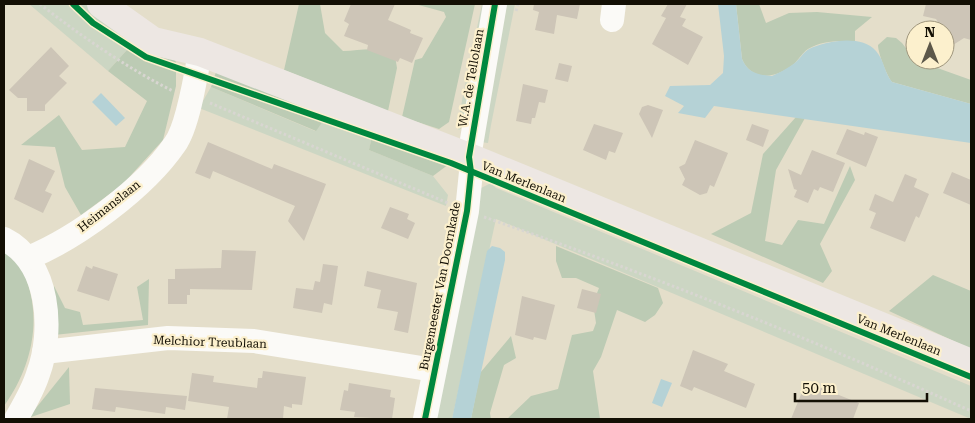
<svg xmlns="http://www.w3.org/2000/svg" width="975" height="423" font-family="'Roboto Serif',serif">
  <style>
    .green { fill: #ccd6c3 }
    .forest { fill: #bccbb4 }
    .water { fill: #b5d2d6 }
    .building { fill: #cdc5b7 }
    .lines { fill: none; stroke-linecap: round; stroke-linejoin: round }
    .path { stroke: #d8d6d1; stroke-width: 3; stroke-dasharray: 2.5 2.5; stroke-linecap: butt }
    .minor { stroke: #fbfaf7; stroke-width: 24 }
    .major { stroke: #ede7e3; stroke-width: 28 }
    .cycleway-casing { stroke: #fcf0cd; stroke-width: 9 }
    .cycleway { stroke: #00873e; stroke-width: 6 }
    .labels { text-anchor: middle; stroke-width: 4.5; stroke-linejoin: round; paint-order: stroke }
    .street-label { font-size: 12px; fill: #130f04; stroke: #fcf0cd }
  </style>
  <rect width="100%" height="100%" fill="#e4deca"/>
  <g class="green">
    <polygon points="29,4 97,4 135,41 108,71"/>
    <polygon points="482,4 489,4 479,57 471,56"/>
    <polygon points="507,4 515,4 491,125 488,143 480,142"/>
    <polygon points="469,64 477,67 466,124 459,130 457,127"/>
    <polygon points="211,87 315,131 328,114 373,131 369,150 433,176 448,195 446,206 199,108"/>
    <polygon points="491,183 496,188 971,386 971,419 496,219 452,419 434,419 481,188"/>
  </g>
  <g class="forest">
    <path d="M299 4H320L325 33 343 51C361 51 379 45 395 56L397 68 388 111 284 70Z"/>
    <polygon points="415,4 475,4 449,122 439,129 402,117 415,60 422,58 446,17 444,12"/>
    <path d="M736 4H759L766 23 789 13 817 12 872 17 855 31V42C840 40 822 41 808 49 803 52 799 59 795 63 778 78 752 83 742 59Z"/>
    <path d="M887 37 896 38 902 43 915 60 971 80V104L892 82C887 76 878 53 878 45Z"/>
    <polygon points="135,41 170,55 176,62 176,86 163,140 122,185 81,215 65,187 55,147 21,145 59,115 82,150 125,147 147,101 108,71"/>
    <polygon points="217,69 328,114 316,131 211,87"/>
    <polygon points="796,117 805,118 776,170 765,241 782,245 798,220 824,224 850,166 855,180 820,244 832,271 823,283 711,234 751,213 763,154"/>
    <polygon points="373,131 447,158 449,164 433,176 369,150"/>
    <polygon points="556,246 658,288 663,303 655,315 645,322 617,310 601,357 593,371 600,419 507,419 531,396 558,389 572,335 593,331 596,323 593,303 599,288 576,278 562,278 556,261"/>
    <path d="M4 247C9 252 17 257 21 263 24 268 26 276 27 281 42 324 30 370 4 406Z"/>
    <polygon points="933,275 971,291 971,349 889,311"/>
    <polygon points="149,279 148,325 54,335 54,286 65,308 80,312 83,325 143,320 137,287"/>
    <polygon points="511,336 516,358 504,365 490,413 491,419 471,419 480,373"/>
    <polygon points="69,367 70,404 28,418"/>
  </g>
  <g class="water">
    <path d="M718 4H736L742 59C748 73 758 75 772 76 779 73 786 69 792 65 799 61 803 52 809 49 827 41 861 34 876 51 885 62 884 72 892 82L971 104V143L714 106 705 118 678 113 684 106 665 96 670 86 710 85 723 73 724 56Z"/>
    <polygon points="101,93 125,118 116,126 92,102"/>
    <polygon points="492,246 500,248 505,252 505,260 471,419 452,419 487,251"/>
    <polygon points="661,379 672,383 662,407 652,403"/>
  </g>
  <g class="building">
    <polygon points="351,4 395,4 388,20 411,30 410,33 423,38 412,63 400,58 398,62 367,50 368,45 344,36 349,24 344,21"/>
    <polygon points="534,4 580,4 577,19 557,15 554,34 535,30 539,12 533,10"/>
    <polygon points="668,4 687,4 680,17 686,19 682,26 703,37 688,65 652,44 666,18 661,16"/>
    <polygon points="926,4 971,4 971,40 964,38 953,45 936,19 923,16"/>
    <polygon points="51,47 69,66 59,76 67,83 45,105 45,111 27,111 27,98 18,98 9,90"/>
    <polygon points="559,63 572,66 568,82 555,79"/>
    <polygon points="523,84 548,90 545,103 539,102 535,118 532,118 531,124 516,121"/>
    <polygon points="648,105 663,110 652,138 639,114 642,107"/>
    <polygon points="594,124 623,133 615,153 609,151 606,160 583,150"/>
    <polygon points="752,124 769,130 763,147 746,140"/>
    <polygon points="847,129 864,135 865,132 878,137 866,167 836,154"/>
    <polygon points="695,140 728,153 714,187 710,185 707,193 700,195 682,185 685,179 679,167 685,164"/>
    <polygon points="208,142 272,169 274,164 326,184 304,241 288,221 295,206 213,171 210,179 195,173"/>
    <polygon points="812,150 845,163 833,192 820,187 818,191 814,189 808,203 794,197 797,190 794,189 788,169 801,175"/>
    <polygon points="29,159 55,171 45,191 52,194 43,213 14,199"/>
    <polygon points="952,172 971,180 971,205 943,193"/>
    <polygon points="905,174 917,179 914,187 929,194 919,218 916,216 905,242 870,228 876,213 869,210 875,194 893,202"/>
    <polygon points="390,207 409,214 407,219 415,223 408,239 381,228"/>
    <polygon points="222,250 256,251 252,290 190,289 190,295 187,295 187,304 168,304 168,279 175,279 175,269 221,268"/>
    <polygon points="323,264 338,266 332,305 324,303 322,313 293,308 296,288 313,290 315,281 320,282"/>
    <polygon points="86,266 92,269 93,266 118,274 109,301 77,291"/>
    <polygon points="367,271 417,283 408,333 394,330 398,312 377,308 381,290 364,286"/>
    <polygon points="582,289 601,294 596,313 577,308"/>
    <polygon points="522,296 555,305 546,340 534,337 533,340 515,335"/>
    <polygon points="693,350 728,364 724,371 755,384 746,408 694,387 692,391 680,386"/>
    <polygon points="263,371 306,377 302,405 292,404 292,408 284,406 283,419 227,419 229,407 188,401 192,373 214,376 213,382 257,388 258,378 262,378"/>
    <polygon points="806,382 859,403 853,419 791,419"/>
    <polygon points="349,383 391,390 390,397 395,398 392,419 354,417 355,412 340,410 344,390 348,391"/>
    <polygon points="95,388 187,396 185,410 166,407 165,414 116,407 115,412 92,409"/>
  </g>
  <g class="lines">
    <g class="path">
      <path d="M40 4C78 34 130 70 173 91"/>
      <polyline points="516,11 518,4"/>
      <polyline points="210,103 448,203"/>
      <path d="M484 217C649 274 812 339 971 411"/>
    </g>
    <g class="minor">
      <polyline points="612,20 614,4"/>
      <path d="M4 239C50 262 54 331 38 374 33 390 24 405 16 419"/>
      <path d="M28 258C77 238 145 188 175 144 188 126 196 75 200 52"/>
      <polyline points="44,352 168,338 254,341 434,370"/>
      <polyline points="425,419 467,211 471,172 469,157 495,4"/>
    </g>
    <polyline class="major" points="101,4 153,41 200,52 469,157 971,363"/>
    <defs>
      <g id="cycleway">
        <polyline points="73,4 93,23 146,57 451,163 971,377"/>
        <polyline points="425,419 467,211 471,172 469,157 495,4"/>
      </g>
    </defs>
    <use href="#cycleway" class="cycleway-casing"/>
    <use href="#cycleway" class="cycleway"/>
  </g>
  <g class="labels">
    <g class="street-label">
      <text transform="translate(471 78) rotate(-80)" y="4">W.A. de Tellolaan</text>
      <text transform="translate(524 182) rotate(22)" y="4">Van Merlenlaan</text>
      <text transform="translate(109 206) rotate(-38)" y="4">Heimanslaan</text>
      <text transform="translate(440 286) rotate(-79)" y="4">Burgemeester Van Doornkade</text>
      <text transform="translate(899 335) rotate(22)" y="4">Van Merlenlaan</text>
      <text transform="translate(210 342) rotate(2)" y="4">Melchior Treublaan</text>
    </g>
  </g>
  <rect width="975" height="423" fill="none" stroke="#130f04" stroke-width="10"/>
  <g transform="translate(930 45)"><circle r="24" fill="#fcf0cd" stroke="#9f967d"/>
  <path d="M0-4L9 19L0 12L-9 19Z" fill="#5c5749"/>
  <text y="-8" font-size="14" font-weight="bold" text-anchor="middle" fill="#130f04">N</text>
  </g>
  <path d="M795 393v8h132v-8" fill="none" stroke="#130f04" stroke-width="2.5"/>
  <text x="802" y="393" font-size="15" fill="#130f04" stroke="#fcf0cd" stroke-width="4" paint-order="stroke">50 m</text>
</svg>
